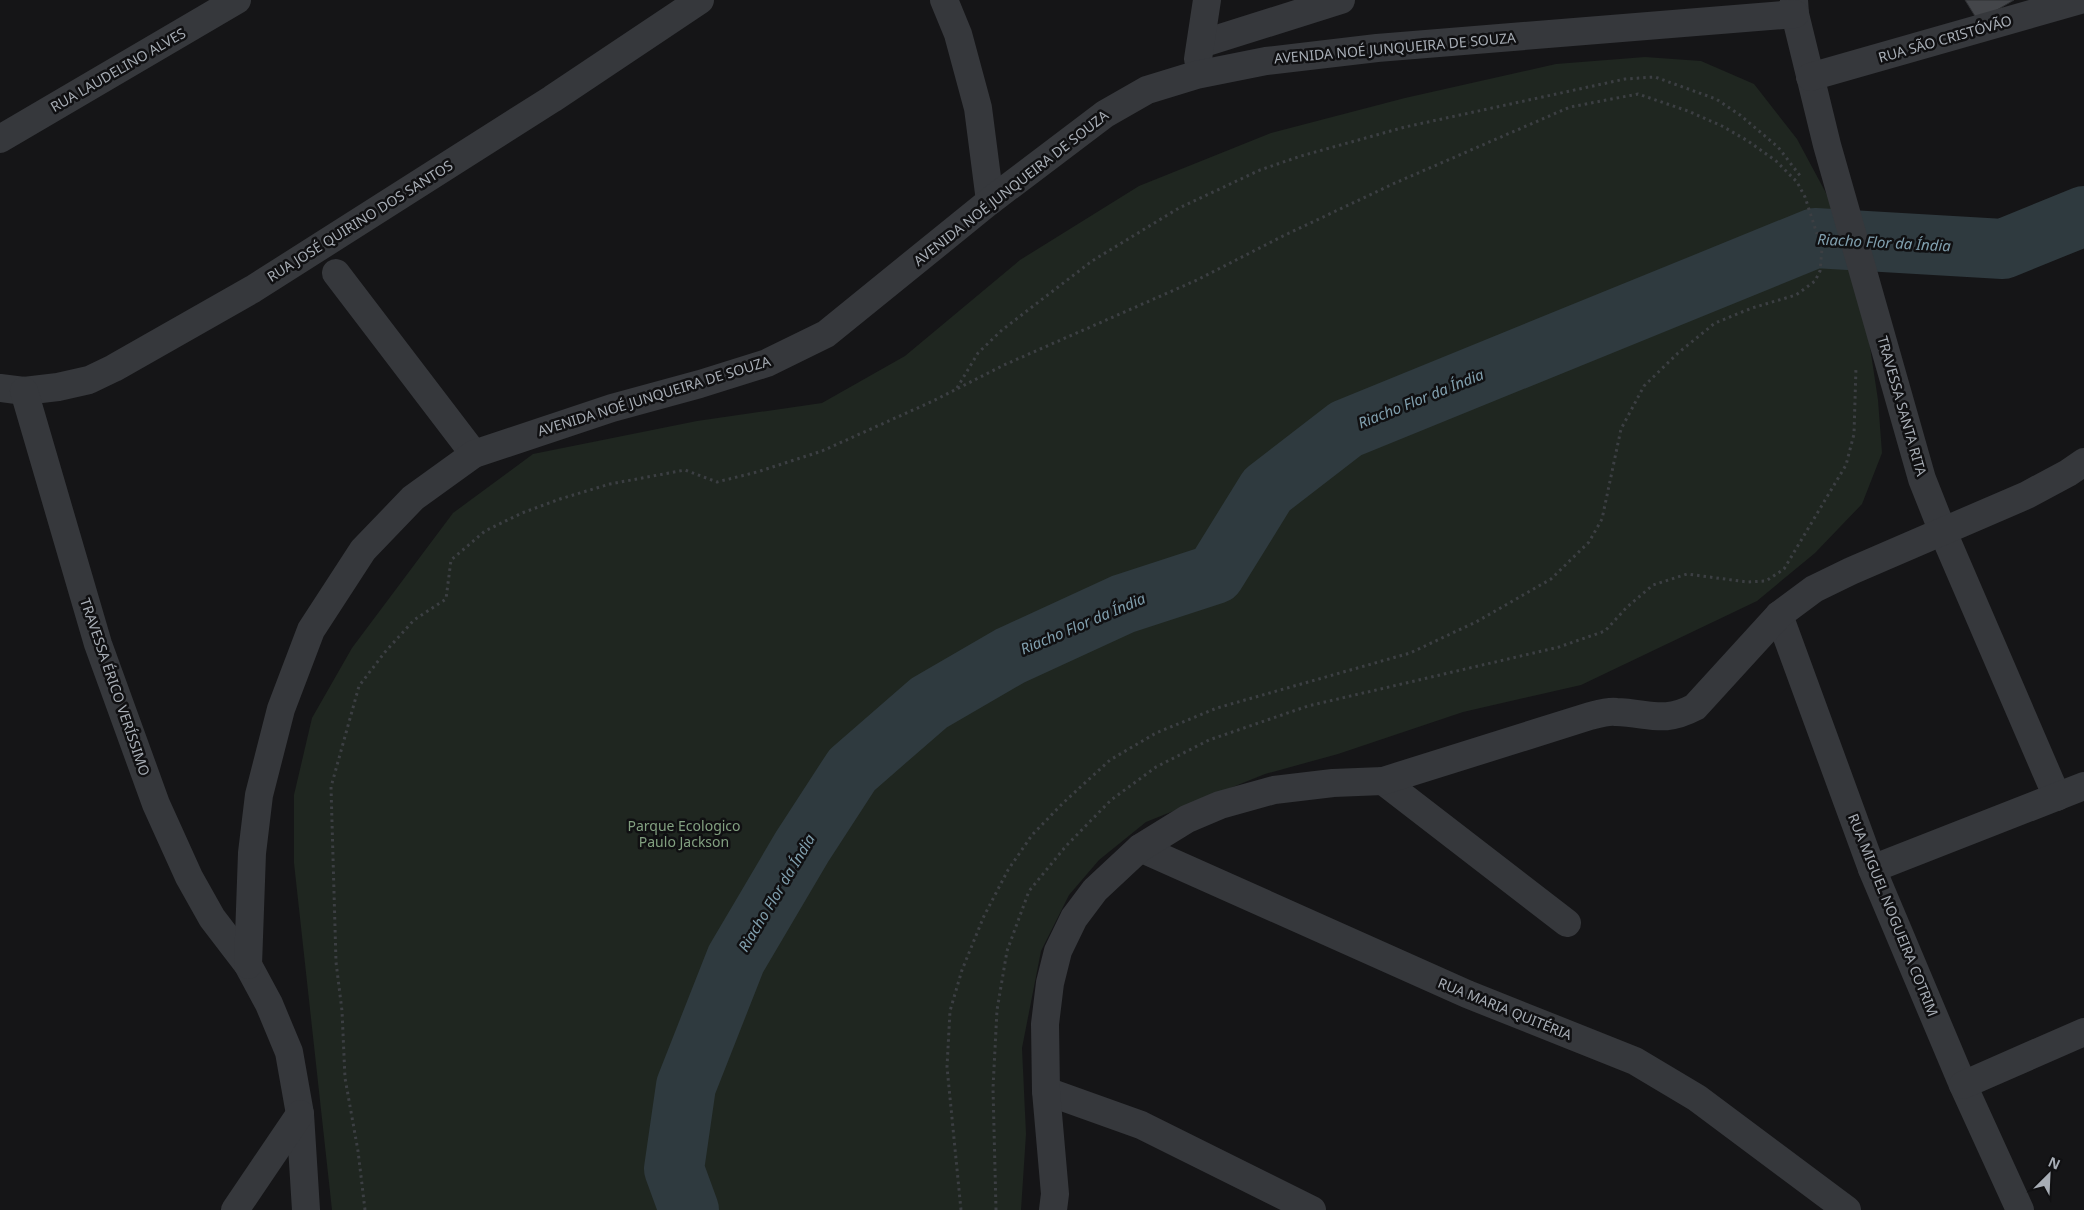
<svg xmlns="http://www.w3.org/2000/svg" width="2084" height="1210" font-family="'Noto Sans',sans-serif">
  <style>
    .green { fill: #1f2620 }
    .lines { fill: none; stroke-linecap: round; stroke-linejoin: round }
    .river { stroke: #2f3a3f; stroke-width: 60 }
    .building { fill: #44464a; stroke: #2f3033 }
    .path { stroke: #3c3f43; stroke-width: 3; stroke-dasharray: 2.5 4; stroke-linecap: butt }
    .minor { stroke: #36383c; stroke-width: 28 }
    .labels { text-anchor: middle; stroke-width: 5; stroke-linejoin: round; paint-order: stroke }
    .street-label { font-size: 14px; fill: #a8aeb6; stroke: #101012 }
    .park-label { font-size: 14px; fill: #82a080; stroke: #101012 }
    .water-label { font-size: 15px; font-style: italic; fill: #81a0af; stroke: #101012 }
  </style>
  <rect width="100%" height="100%" fill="#151517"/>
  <polygon class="green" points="1645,57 1701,61 1754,84 1797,139 1826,193 1859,274 1878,400 1882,453 1862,504 1815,553 1757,601 1581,685 1463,712 1338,754 1265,774 1146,822 1099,860 1069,895 1041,951 1022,1048 1026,1134 1021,1210 332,1210 294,863 294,795 312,718 352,648 453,513 533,454 697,421 822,403 905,356 1020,260 1139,186 1271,133 1405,98 1556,64"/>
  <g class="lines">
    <polyline class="river" points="689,1210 674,1169 686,1086 736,959 802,847 852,770 929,703 1010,656 1123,604 1215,574 1267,490 1346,429 1815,238 2003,249 2084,216"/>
  </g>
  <polygon class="building" points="1965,0 2014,0 1978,21"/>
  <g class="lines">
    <g class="path">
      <polyline points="957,388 978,353 1002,330 1092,261 1179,208 1260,170 1301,156 1405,127 1625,79 1655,77 1716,99 1740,115 1778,147 1801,177"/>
      <polyline points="365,1210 358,1151 345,1078 342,1011 336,962 331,787 359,686 385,652 414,620 446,599 451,560 485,531 522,513 560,499 610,484 685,470 717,482 757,472 822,451 933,401 1004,365 1197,280 1283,236 1395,183 1570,107 1638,94 1688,111 1722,126 1748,141 1776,161 1797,182 1805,197 1817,234"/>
      <polyline points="961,1210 947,1067 950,1011 962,970 984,916 1008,870 1032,835 1063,803 1110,760 1156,733 1217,708 1410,653 1476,622 1551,579 1589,542 1602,519 1621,429 1644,386 1678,353 1715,323 1752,308 1796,295 1815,281 1820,271 1822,249"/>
      <polyline points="996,1210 993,1088 997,1010 1007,951 1029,891 1066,846 1111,800 1156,767 1209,740 1308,706 1559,647 1605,631 1627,607 1653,585 1687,574 1747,582 1766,581 1784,569 1846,465 1854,434 1856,367"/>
    </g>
    <g class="minor">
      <polyline points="944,0 958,34 978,108 990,201"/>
      <polyline points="1794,0 1795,14 1827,145 1922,479 1943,532 2057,797"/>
      <polyline points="1201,44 1341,0"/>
      <polyline points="1198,59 1207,0"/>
      <polyline points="1810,77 2080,0"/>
      <polyline points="0,139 237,0"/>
      <polyline points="336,273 474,454"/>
      <polyline points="0,388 24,391 58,387 89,380 114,368 253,289 552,99 700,0"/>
      <polyline points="24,391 98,644 156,804 189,877 212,918 248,965 269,1004 289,1052 300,1114 306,1210"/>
      <polyline points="1779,615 1872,869 1963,1085 2020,1210"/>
      <polyline points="1383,781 1567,923"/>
      <polyline points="1140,848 1467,994 1635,1061 1697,1098 1847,1210"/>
      <polyline points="1872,869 2084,786"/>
      <polyline points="248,965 252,853 259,795 281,709 311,630 363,550 413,498 474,454 612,408 700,384 767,363 826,334 990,201 1105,114 1147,90 1196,75 1266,61 1377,48 1795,14"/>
      <polyline points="1963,1085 2084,1032"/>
      <polyline points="1046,1091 1141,1125 1312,1210"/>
      <polyline points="235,1210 300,1114"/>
      <path d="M1053 1210 1055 1194 1046 1091 1045 1024 1050 983 1058 951 1074 918 1095 890 1140 848 1187 819 1220 805 1274 790 1333 783 1383 781 1590 716C1598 714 1608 711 1616 712 1650 713 1663 724 1695 707L1779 615 1814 589 1851 571 2027 495 2068 473 2084 462"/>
    </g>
  </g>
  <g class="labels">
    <g class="street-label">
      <text transform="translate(1945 39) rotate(-16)" y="5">RUA SÃO CRISTÓVÃO</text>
      <text transform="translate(1395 48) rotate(-5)" y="5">AVENIDA NOÉ JUNQUEIRA DE SOUZA</text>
      <text transform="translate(118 70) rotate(-30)" y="5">RUA LAUDELINO ALVES</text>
      <text transform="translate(1011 188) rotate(-38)" y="5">AVENIDA NOÉ JUNQUEIRA DE SOUZA</text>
      <text transform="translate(360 221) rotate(-32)" y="5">RUA JOSÉ QUIRINO DOS SANTOS</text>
      <text transform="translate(654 396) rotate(-17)" y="5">AVENIDA NOÉ JUNQUEIRA DE SOUZA</text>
      <text transform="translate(1902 406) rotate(74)" y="5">TRAVESSA SANTA RITA</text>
      <text transform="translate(115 687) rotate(71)" y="5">TRAVESSA ÉRICO VERÍSSIMO</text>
      <text transform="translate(1893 915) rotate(68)" y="5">RUA MIGUEL NOGUEIRA COTRIM</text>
      <text transform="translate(1505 1009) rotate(22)" y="5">RUA MARIA QUITÉRIA</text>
    </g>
    <g class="park-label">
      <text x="684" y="831">Parque Ecologico<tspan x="684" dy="16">Paulo Jackson</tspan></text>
    </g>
    <g class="water-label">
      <text transform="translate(1884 243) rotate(3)" y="5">Riacho Flor da Índia</text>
      <text transform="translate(1421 399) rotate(-22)" y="5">Riacho Flor da Índia</text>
      <text transform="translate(1083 624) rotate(-23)" y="5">Riacho Flor da Índia</text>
      <text transform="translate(777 893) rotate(-59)" y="5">Riacho Flor da Índia</text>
    </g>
  </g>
  <g transform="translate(2049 1175) rotate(24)" stroke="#101012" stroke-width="4" paint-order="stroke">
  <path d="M0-4L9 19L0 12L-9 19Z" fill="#a8aeb6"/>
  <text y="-8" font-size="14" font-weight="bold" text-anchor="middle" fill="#a8aeb6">N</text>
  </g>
</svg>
